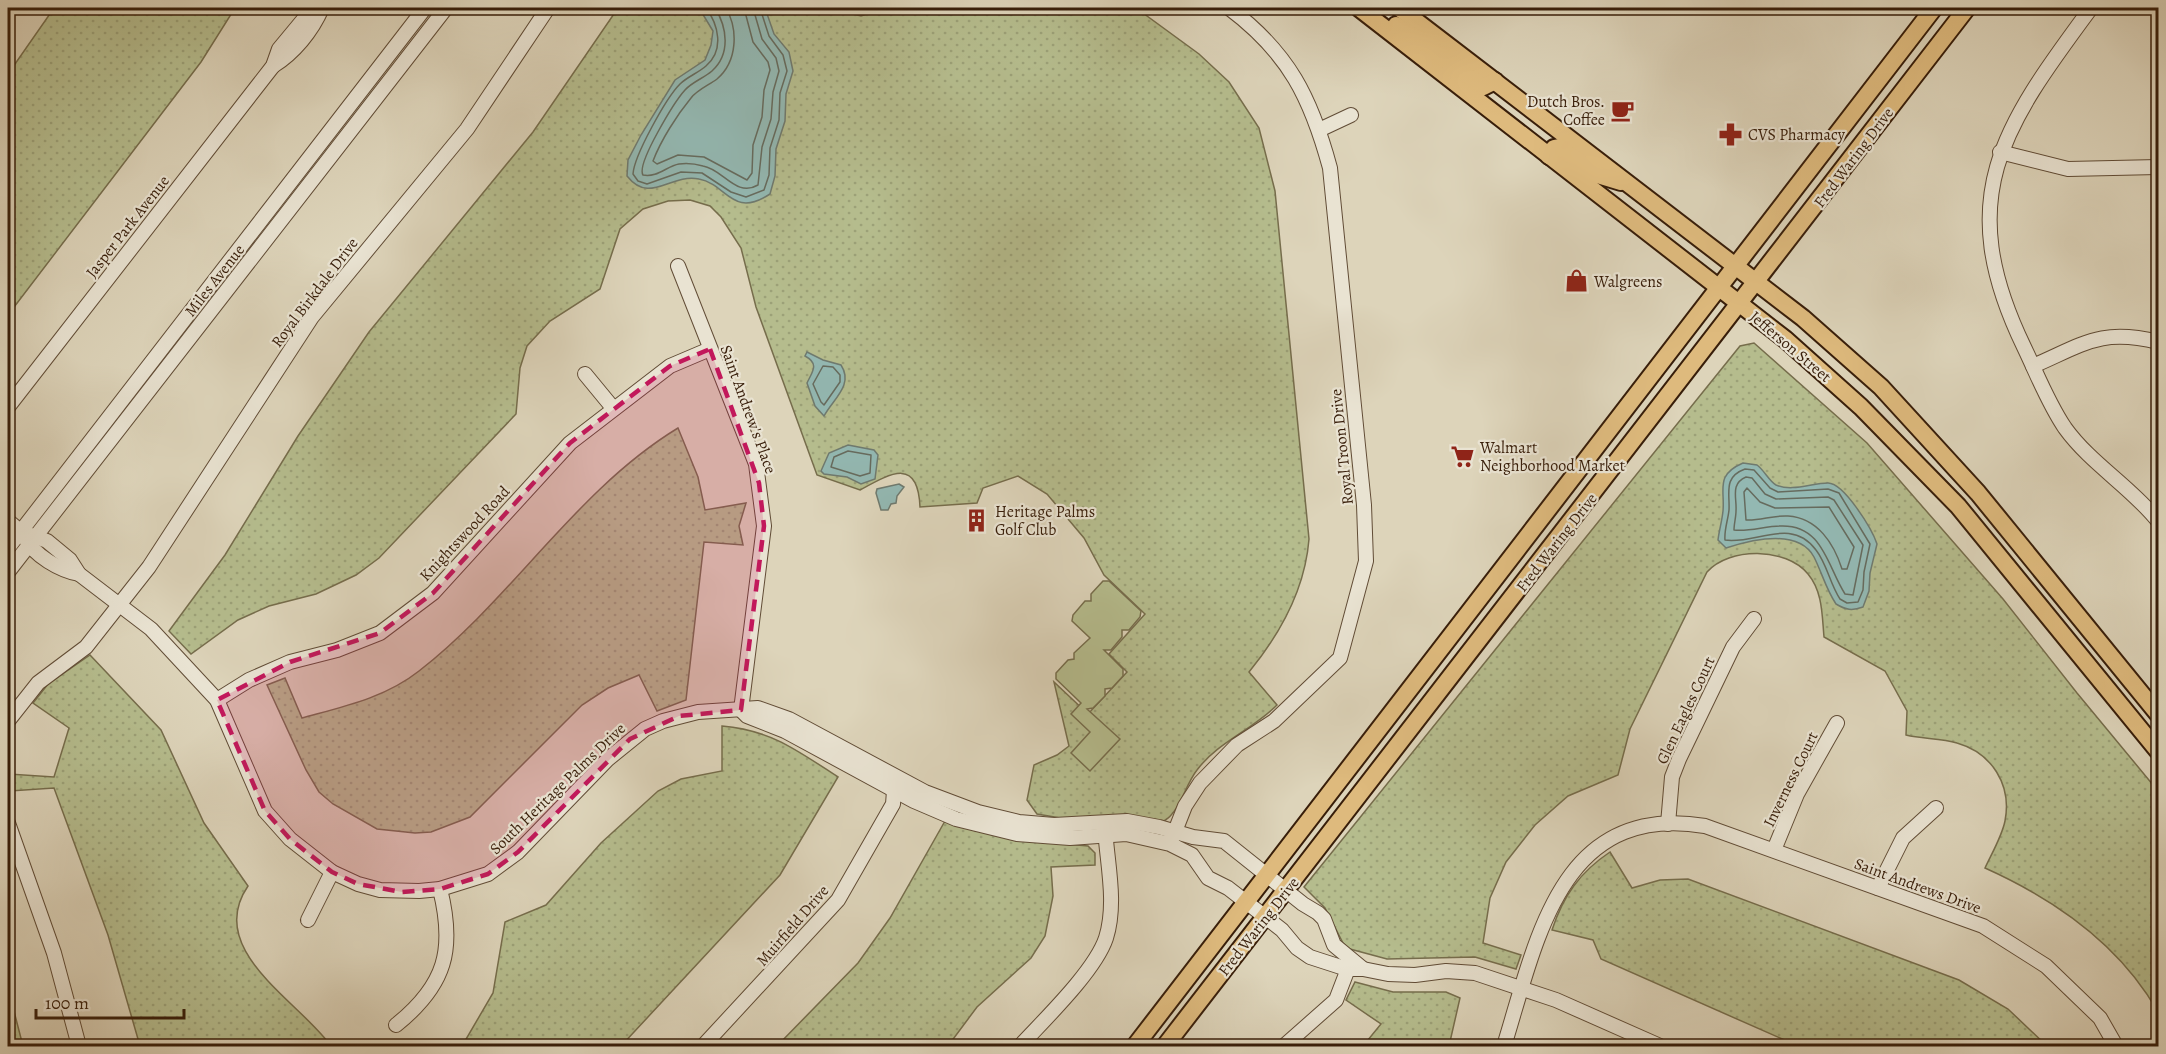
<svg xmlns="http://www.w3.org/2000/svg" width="2166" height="1054" font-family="Alegreya,serif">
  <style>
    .grass { fill: url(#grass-dots); stroke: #766d4c; stroke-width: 1.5 }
    .pitch { fill: #b5bc8d; stroke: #766d4c; stroke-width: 1.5 }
    .water { fill: #93b8b2; stroke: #6f7a6f; stroke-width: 1.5 }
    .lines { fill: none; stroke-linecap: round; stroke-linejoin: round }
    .shore { stroke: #666b5e; stroke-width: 1.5 }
    .minor-casing { stroke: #614c36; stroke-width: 16 }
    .major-casing { stroke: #381e0a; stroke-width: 20 }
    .minor { stroke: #e9e3d2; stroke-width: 14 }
    .major { stroke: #deba7d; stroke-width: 16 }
    .marked { fill: #c2185b; fill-opacity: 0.2; stroke: #c2185b; stroke-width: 4.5; stroke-dasharray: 12 8; stroke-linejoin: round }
    .labels { text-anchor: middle; stroke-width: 4.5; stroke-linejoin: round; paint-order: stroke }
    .poi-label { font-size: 16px; fill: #381e0a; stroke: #e9e3d2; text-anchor: start }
    .street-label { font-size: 16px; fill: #381e0a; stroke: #e9e3d2 }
  </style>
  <defs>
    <pattern id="grass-dots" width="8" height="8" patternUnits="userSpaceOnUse" patternTransform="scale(1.5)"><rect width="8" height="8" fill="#b5bc8d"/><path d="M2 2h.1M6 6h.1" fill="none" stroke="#9ca178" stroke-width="1.8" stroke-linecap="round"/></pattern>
  </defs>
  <rect width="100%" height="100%" fill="#ddd4ba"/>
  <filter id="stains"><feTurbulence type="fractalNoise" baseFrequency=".00333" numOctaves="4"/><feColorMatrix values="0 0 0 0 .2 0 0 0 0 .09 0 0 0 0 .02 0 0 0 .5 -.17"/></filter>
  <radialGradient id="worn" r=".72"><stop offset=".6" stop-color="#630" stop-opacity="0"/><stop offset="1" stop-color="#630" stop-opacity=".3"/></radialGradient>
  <g class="grass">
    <polygon points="54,8 235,8 201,62 8,315 8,74"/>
    <path d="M618 8H830L861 16 887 8H1136L1199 54 1229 82 1259 128 1275 191 1309 539C1305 590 1281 633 1249 672L1277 705C1252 730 1218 742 1197 770 1185 785 1180 812 1164 821L1113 816 1072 820 1037 814 1027 800 1034 765 1057 755 1069 746 1054 682 1088 714 1127 672 1109 654 1145 614 1104 575 1084 538 1047 494 1018 476 983 488 977 503 920 507C918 457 891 473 860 490L817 475 756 307 741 248 721 217 710 206 690 200 668 201 643 209 620 229 600 289 550 321 527 346 520 368 516 414 379 558 356 575 316 594 269 606 238 620 191 654 169 631 225 555 298 436 369 332 533 132Z"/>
    <path d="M1754 343 1867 443 2003 599 2077 693 2158 791V1012C2120 945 2054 899 1985 868 1992 853 2002 836 2005 821 2012 785 1992 753 1957 743 1941 738 1922 739 1906 735L1907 711 1885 671 1824 637C1822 616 1823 592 1808 574 1786 547 1729 547 1707 572L1630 729 1618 775 1568 796 1535 825 1506 862 1490 898 1483 943 1521 955 1516 969 1475 957 1387 959 1350 949 1343 943 1325 908 1304 887 1740 346Z"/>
    <path d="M678 428 698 477 705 510 746 503 739 526 743 545 704 542 686 700 657 711 639 675 608 688 582 705 470 817 431 832 415 833 377 829 333 804 319 792 306 770 267 685 285 678 302 718C342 707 385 698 419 671 513 598 576 490 678 428Z"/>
    <path d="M90 655 161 730 204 823 248 886C204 950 299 1001 331 1046H140L108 935 54 788 10 791 9 774 54 777 69 728 33 703 48 684Z"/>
    <path d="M722 726C771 730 798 751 838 777L780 875 621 1046H462L493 993 505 922 546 905 601 843 658 791 681 779 722 771Z"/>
    <polygon points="945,821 1024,840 1088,846 1095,853 1095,865 1051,867 1053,896 1045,936 1031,958 977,1007 948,1046 777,1046 858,963 890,918"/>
    <path d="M1610 852 1632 888 1660 880 1688 879 1959 980 2008 1009 2047 1046H1798L1601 959 1593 940 1552 930C1563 896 1580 872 1610 852Z"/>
    <polygon points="1355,982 1393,992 1446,992 1460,998 1449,1046 1363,1046 1381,1024 1346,1000"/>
    <polygon points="8,988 23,1046 8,1046"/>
  </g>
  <polygon class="pitch" points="1103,581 1109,581 1141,611 1140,617 1129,630 1122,630 1122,637 1111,650 1104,650 1123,669 1123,676 1112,688 1105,689 1105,696 1093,708 1087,709 1120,739 1090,771 1071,753 1090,732 1071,714 1081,703 1056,679 1056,673 1068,660 1074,659 1074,653 1090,638 1072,621 1073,615 1085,601 1091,601 1091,594"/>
  <g class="water">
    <path d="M699 8H765L774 34 789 52 793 71 786 94 785 121 776 149 775 176 770 194C732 219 727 184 699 179 670 173 650 205 627 176L628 160 641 135 675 80 705 60 711 45 713 31Z"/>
    <path d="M807 352 823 360 841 365C854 385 833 399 824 416L815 406 807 383C812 372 820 364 805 356Z"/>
    <polygon points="848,445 874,450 878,455 875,479 861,484 847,477 824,474 821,471 829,453"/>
    <path d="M1743 463 1757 465C1764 470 1769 481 1776 485 1792 492 1812 483 1828 483 1844 483 1872 529 1877 544L1870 573 1869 591 1863 607C1852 611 1846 610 1836 604 1826 589 1822 573 1814 557 1798 528 1751 540 1726 548L1718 540C1719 531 1722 521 1723 511 1725 489 1715 475 1743 463Z"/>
    <polygon points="899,484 904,487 897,496 896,503 891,504 888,510 881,510 876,493 877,489"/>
  </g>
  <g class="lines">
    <g class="shore">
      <path d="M706 8C718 24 725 50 706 66 698 73 687 77 680 84 666 98 634 156 633 174L638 181 647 184 681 172 702 173 731 192 746 197 764 190 769 175 770 148 779 120 780 93 787 71 783 55 769 36 760 8"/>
      <path d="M715 8C727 27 731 54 712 71 704 78 692 82 685 90 675 101 636 164 643 175 657 178 667 166 679 164 686 163 696 164 703 166 723 169 736 198 758 185L762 147 771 119 773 92 779 71 776 58 762 39 753 8"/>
      <path d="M726 8C738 29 738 61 717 79 709 85 697 90 691 98 677 115 661 140 653 161L657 164 678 155 704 157 747 180 752 173 753 145 762 117 764 90 770 70 768 62 753 42 744 8"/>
      <polygon points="823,366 833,367 840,375 840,382 824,405 821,402 813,384"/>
      <polygon points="848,451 871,455 870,473 860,476 831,467 834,457"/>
      <path d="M1745 469 1754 470 1770 488 1778 492 1828 489 1839 493 1870 544 1864 572 1863 590 1858 602 1847 603 1840 599C1830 584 1827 564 1816 550 1791 516 1755 545 1725 540 1724 530 1728 520 1729 510 1730 493 1723 477 1745 469Z"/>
      <path d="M1746 477 1752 478 1765 494 1776 499 1828 497 1834 500 1863 545 1853 595 1845 594C1827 566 1823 524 1780 526 1765 526 1749 532 1734 530 1734 524 1736 517 1736 511 1737 497 1730 484 1746 477Z"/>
      <path d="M1747 488 1760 502 1775 508 1829 507 1854 547 1847 569H1842C1834 544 1818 518 1788 516 1774 515 1759 521 1746 520L1744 492Z"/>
    </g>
    <defs>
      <g id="minor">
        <path d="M2091 8C2002 128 1952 198 2024 347 2037 374 2048 403 2065 428 2091 464 2131 487 2158 521"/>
        <path d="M273 66C294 53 312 31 322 8"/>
        <polyline points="1319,130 1351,115"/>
        <polyline points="2000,152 2068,169 2158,167"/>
        <polyline points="678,266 756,464 764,526 741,710"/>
        <path d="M2033 366C2084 344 2101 328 2158 342"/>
        <polyline points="585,374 613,408"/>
        <polyline points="8,407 273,66 279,49 313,8"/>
        <polyline points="8,521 20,531 47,541 70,560 79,574 151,629 217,700 265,811 290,839 332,872 358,884 380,890 419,891 440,889 488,874 518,852 608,759 645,729 663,721 698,712 758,708 789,719 925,792 978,812 1019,822 1054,825 1127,821 1159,827 1193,837 1224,841 1303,904 1318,913 1324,919 1334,945 1363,969"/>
        <path d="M25 538C35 556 59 570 79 574"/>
        <polyline points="8,548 425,8"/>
        <polyline points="8,572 446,8"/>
        <polyline points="217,700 249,680 290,662 337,650 380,633 433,593 570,443 670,366 710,349"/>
        <polyline points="741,710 747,716 785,731 914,801 956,819 1017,834 1070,838 1126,834 1170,844 1192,855 1208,878 1228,888 1282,930 1297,948 1310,957 1347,969 1363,969 1388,974 1415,975 1446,971 1475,973 1556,1000 1660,1046"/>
        <polyline points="8,721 38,683 86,647 149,567 312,317 467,129 548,8"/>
        <polyline points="8,823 54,953 79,1046"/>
        <polyline points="1668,824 1672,777 1679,759 1733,647 1754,619"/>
        <path d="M1172 839 1185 806 1200 783 1237 745 1274 721 1340 658 1366 561 1364 505 1330 168C1311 98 1289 53 1229 8"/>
        <polyline points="1774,850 1797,794 1837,723"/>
        <polyline points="1878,888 1903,838 1936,808"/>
        <polyline points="308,920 332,872"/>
        <path d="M396 1025C446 985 455 949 440 889"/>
        <polyline points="703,1046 838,900 893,804 894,791 898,784"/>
        <path d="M1020 1046C1044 1020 1095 971 1106 938 1117 903 1107 863 1105 828"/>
        <polyline points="1284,1046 1336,1000 1351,961"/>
        <path d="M1504 1046C1537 940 1560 802 1705 826L1983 926 2046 966 2100 1018 2116 1046"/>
      </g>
      <g id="major">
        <polyline points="1359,8 1785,339 1861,407 1958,506 2158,751"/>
        <polyline points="1399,8 1803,318 1881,387 1978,493 2158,714"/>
        <polyline points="1396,25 1416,37 1483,87 1495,81"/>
        <polyline points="1549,156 1554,148 1559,147 1598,175 1621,182"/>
        <polyline points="1135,1046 1934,8"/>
        <polyline points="1165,1046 1967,8"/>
      </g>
    </defs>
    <use href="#minor" class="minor-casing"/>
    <use href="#major" class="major-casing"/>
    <use href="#minor" class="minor"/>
    <use href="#major" class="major"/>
  </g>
  <path class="marked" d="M710 349 759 483 764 526 741 710 679 716 630 739 518 852 488 874 440 889 402 892 358 884 332 872 290 839 265 811 217 700 290 662 380 633 433 593 570 443 670 366Z"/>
  <defs>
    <symbol id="cafe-bare" viewBox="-9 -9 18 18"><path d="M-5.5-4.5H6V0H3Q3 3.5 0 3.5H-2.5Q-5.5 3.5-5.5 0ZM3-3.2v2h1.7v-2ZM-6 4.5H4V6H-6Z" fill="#8f2418" stroke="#e9e3d2" stroke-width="2.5" paint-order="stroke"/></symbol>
    <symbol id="pharmacy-bare" viewBox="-9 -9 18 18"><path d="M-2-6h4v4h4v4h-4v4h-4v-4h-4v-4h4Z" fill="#8f2418" stroke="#e9e3d2" stroke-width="2.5" paint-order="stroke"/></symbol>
    <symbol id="shop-bare" viewBox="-9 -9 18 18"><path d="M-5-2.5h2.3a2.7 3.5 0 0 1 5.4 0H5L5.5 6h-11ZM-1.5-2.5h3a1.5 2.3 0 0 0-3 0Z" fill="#8f2418" stroke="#e9e3d2" stroke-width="2.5" paint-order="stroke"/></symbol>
    <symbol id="supermarket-bare" viewBox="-9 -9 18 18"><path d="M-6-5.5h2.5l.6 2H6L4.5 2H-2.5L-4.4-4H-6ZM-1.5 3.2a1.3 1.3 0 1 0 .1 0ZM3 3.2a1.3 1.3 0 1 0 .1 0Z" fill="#8f2418" stroke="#e9e3d2" stroke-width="2.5" paint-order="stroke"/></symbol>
    <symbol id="building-bare" viewBox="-9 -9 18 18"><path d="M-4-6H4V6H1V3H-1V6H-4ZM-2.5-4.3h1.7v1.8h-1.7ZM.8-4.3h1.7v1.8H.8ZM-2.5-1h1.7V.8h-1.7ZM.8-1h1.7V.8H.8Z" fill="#8f2418" stroke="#e9e3d2" stroke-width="2.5" paint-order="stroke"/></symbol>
  </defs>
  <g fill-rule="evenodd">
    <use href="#cafe-bare" x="1606" y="94" width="33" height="33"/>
    <use href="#pharmacy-bare" x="1714" y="118" width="33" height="33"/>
    <use href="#shop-bare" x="1560" y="264" width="33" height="33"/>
    <use href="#supermarket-bare" x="1446" y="440" width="33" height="33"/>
    <use href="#building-bare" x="960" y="504" width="33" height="33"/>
  </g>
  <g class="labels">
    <g class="poi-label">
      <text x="1605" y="107" text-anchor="end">Dutch Bros.<tspan x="1605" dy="18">Coffee</tspan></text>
      <text x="1748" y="140">CVS Pharmacy</text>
      <text x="1594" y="287">Walgreens</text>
      <text x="1480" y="453">Walmart<tspan x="1480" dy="18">Neighborhood Market</tspan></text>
      <text x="995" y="517">Heritage Palms<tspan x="995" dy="18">Golf Club</tspan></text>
    </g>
    <g class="street-label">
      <text transform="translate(1853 157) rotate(-53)" y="6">Fred Waring Drive</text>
      <text transform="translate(127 226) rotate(-52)" y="6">Jasper Park Avenue</text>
      <text transform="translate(214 280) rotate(-52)" y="6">Miles Avenue</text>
      <text transform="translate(314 292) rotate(-53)" y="6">Royal Birkdale Drive</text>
      <text transform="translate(1791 346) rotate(40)" y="6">Jefferson Street</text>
      <text transform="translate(749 409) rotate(70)" y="6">Saint Andrew's Place</text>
      <text transform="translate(1341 447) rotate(-96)" y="6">Royal Troon Drive</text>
      <text transform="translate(464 533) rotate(-47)" y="6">Knightswood Road</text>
      <text transform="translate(1556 542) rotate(-52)" y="6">Fred Waring Drive</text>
      <text transform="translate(1685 710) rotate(-65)" y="6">Glen Eagles Court</text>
      <text transform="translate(1790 779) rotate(-64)" y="6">Inverness Court</text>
      <text transform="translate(557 788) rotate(-44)" y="6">South Heritage Palms Drive</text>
      <text transform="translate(1918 885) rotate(20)" y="6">Saint Andrews Drive</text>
      <text transform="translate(792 925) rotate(-49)" y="6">Muirfield Drive</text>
      <text transform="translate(1258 926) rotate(-52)" y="6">Fred Waring Drive</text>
    </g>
  </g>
  <rect width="2166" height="1054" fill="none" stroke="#ddd4ba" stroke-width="30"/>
  <rect x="9" y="9" width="2148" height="1036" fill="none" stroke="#381e0a" stroke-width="3"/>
  <rect x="15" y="15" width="2136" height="1024" fill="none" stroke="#381e0a" stroke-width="1.5"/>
  <path d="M36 1009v9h148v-9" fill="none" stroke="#381e0a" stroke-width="3"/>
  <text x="45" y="1009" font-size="18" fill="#381e0a" stroke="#e9e3d2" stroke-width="4.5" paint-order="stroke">100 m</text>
  <rect width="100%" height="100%" filter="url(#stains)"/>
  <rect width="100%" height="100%" fill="url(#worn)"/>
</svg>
